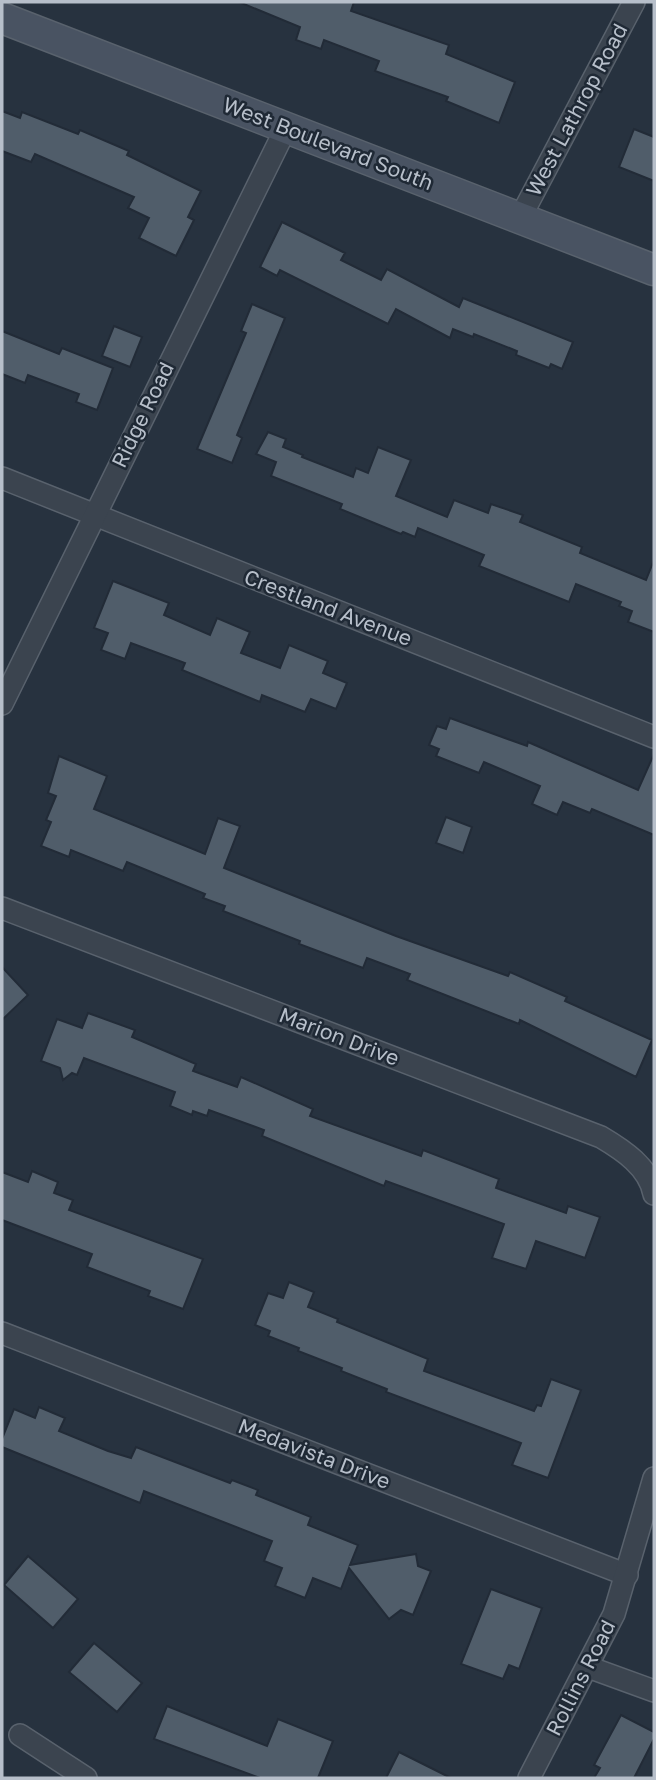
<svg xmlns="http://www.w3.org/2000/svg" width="656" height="1780" font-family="'Golos Text',sans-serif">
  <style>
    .building { fill: #505d6a; stroke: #222b37; stroke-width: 2 }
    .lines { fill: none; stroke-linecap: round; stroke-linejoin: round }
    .minor-casing { stroke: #59626d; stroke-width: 24 }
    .secondary-casing { stroke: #59626d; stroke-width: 33 }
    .minor { stroke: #3b444f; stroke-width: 21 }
    .secondary { stroke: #495362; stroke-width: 30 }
    .labels { text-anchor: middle; stroke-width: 5; stroke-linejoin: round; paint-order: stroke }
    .street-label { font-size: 21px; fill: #b7bfca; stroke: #1f2935 }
  </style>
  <rect width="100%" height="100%" fill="#27323f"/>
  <g class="building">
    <polygon points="239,2 354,2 351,11 449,45 446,54 515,82 499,123 446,101 448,97 375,71 379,61 324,40 321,49 296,40 300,27"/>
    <polygon points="2,111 20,118 22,112 78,134 80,130 129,151 127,155 201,191 188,217 194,220 176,256 139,238 149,218 128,208 134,197 35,154 31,162 2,151"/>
    <polygon points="634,129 654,137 654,181 619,167"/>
    <polygon points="282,222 345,253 341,260 381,280 387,269 459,307 463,298 573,342 562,369 551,364 549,368 516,355 517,351 474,334 473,337 453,329 450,338 396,309 388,324 280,270 277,276 260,267"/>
    <polygon points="252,304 285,318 237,435 242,438 232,463 197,449 246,333 241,331"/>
    <polygon points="114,326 142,337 130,367 102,356"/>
    <polygon points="2,331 59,354 62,348 113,368 97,410 76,402 79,394 28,375 25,383 2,374"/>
    <polygon points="268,432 286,439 283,447 303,455 302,457 353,477 356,468 368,473 378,447 411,460 396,496 447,517 454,500 488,513 491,504 523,515 520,522 582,547 580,553 646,580 654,560 654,632 628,622 632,611 619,606 621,602 576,584 569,602 479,566 484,555 418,528 415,537 403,532 401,534 340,509 342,504 271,476 276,462 256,454"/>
    <polygon points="113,581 169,603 164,615 210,635 217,618 250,632 241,653 280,668 289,645 328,661 323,673 347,683 336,709 311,699 305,712 262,695 260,702 182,670 185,663 131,643 125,659 101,650 108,633 94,628"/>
    <polygon points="450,718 527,746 528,742 638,790 654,754 654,835 592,809 590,813 563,802 557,815 532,804 540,786 484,762 479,773 436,756 439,749 429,745 437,726 446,729"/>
    <polygon points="59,756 107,776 94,809 205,854 218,818 240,826 224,868 396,936 508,976 510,972 567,997 565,1001 652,1040 636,1077 520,1020 519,1024 407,980 410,974 367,958 363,968 299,944 300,941 223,911 225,906 203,898 205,894 127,862 123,871 71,850 69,857 41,846 51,822 46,820 56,796 48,793"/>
    <polygon points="446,817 472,827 463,853 436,843"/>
    <polygon points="2,967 28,995 2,1020"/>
    <polygon points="88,1013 135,1030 132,1037 196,1064 193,1071 237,1087 241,1077 313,1109 310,1116 421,1156 423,1150 499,1179 496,1188 566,1213 568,1206 600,1217 585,1258 536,1241 526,1269 492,1258 504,1224 386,1181 384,1186 262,1136 264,1130 209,1110 207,1116 193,1111 192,1115 170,1106 175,1092 84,1058 77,1075 72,1073 63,1080 60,1068 41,1061 57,1019 82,1028"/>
    <polygon points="32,1171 58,1182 54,1193 73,1200 69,1210 203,1259 183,1309 148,1296 150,1291 87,1267 92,1254 2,1220 2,1172 28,1182"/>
    <polygon points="289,1282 314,1292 308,1307 338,1319 337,1322 428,1359 424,1371 534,1411 537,1405 541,1406 551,1379 581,1390 548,1478 512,1465 521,1443 386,1392 387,1389 341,1371 342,1368 298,1351 299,1348 268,1336 270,1331 255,1325 268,1293 283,1298"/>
    <polygon points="39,1407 65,1418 59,1431 108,1451 131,1458 136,1447 230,1483 232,1480 258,1490 256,1495 311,1517 308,1525 358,1545 350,1565 416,1554 418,1566 431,1571 413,1615 401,1610 389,1619 349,1568 341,1589 313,1578 305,1598 275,1586 282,1568 264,1561 272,1541 144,1491 140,1503 2,1447 2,1439 14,1409 35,1418"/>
    <polygon points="28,1556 78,1599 53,1628 4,1585"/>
    <polygon points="491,1589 542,1608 519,1669 509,1665 503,1679 461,1664"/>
    <polygon points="94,1643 142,1683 117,1712 69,1672"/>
    <polygon points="167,1706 267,1746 278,1719 333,1741 318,1778 260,1778 154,1739"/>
    <polygon points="621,1715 654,1732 654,1739 634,1778 594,1778 600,1768 594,1765"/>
    <polygon points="399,1752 451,1778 386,1778"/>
  </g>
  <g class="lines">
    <defs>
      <g id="minor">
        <polyline points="520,218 634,2"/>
        <polyline points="2,478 654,737"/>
        <polyline points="2,704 286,128"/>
        <path d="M2 908 601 1137C623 1150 649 1167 654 1194"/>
        <polyline points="2,1333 627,1575"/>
        <polyline points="588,1667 654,1691"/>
        <polyline points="20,1735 86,1778"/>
        <polyline points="529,1778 614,1614 654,1478"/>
      </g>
      <polyline id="secondary" points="2,18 654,270"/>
    </defs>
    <use href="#minor" class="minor-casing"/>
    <use href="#secondary" class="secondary-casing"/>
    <use href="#minor" class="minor"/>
    <use href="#secondary" class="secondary"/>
  </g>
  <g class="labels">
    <g class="street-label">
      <text transform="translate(577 110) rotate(-62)" y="7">West Lathrop Road</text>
      <text transform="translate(328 144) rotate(21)" y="7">West Boulevard South</text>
      <text transform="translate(143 415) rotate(-64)" y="7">Ridge Road</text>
      <text transform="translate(328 608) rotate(21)" y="7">Crestland Avenue</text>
      <text transform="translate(339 1037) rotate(21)" y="7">Marion Drive</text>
      <text transform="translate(314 1454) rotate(21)" y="7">Medavista Drive</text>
      <text transform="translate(581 1678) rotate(-63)" y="7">Rollins Road</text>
    </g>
  </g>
  <rect width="656" height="1780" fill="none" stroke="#b7bfca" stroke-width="7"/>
</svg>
